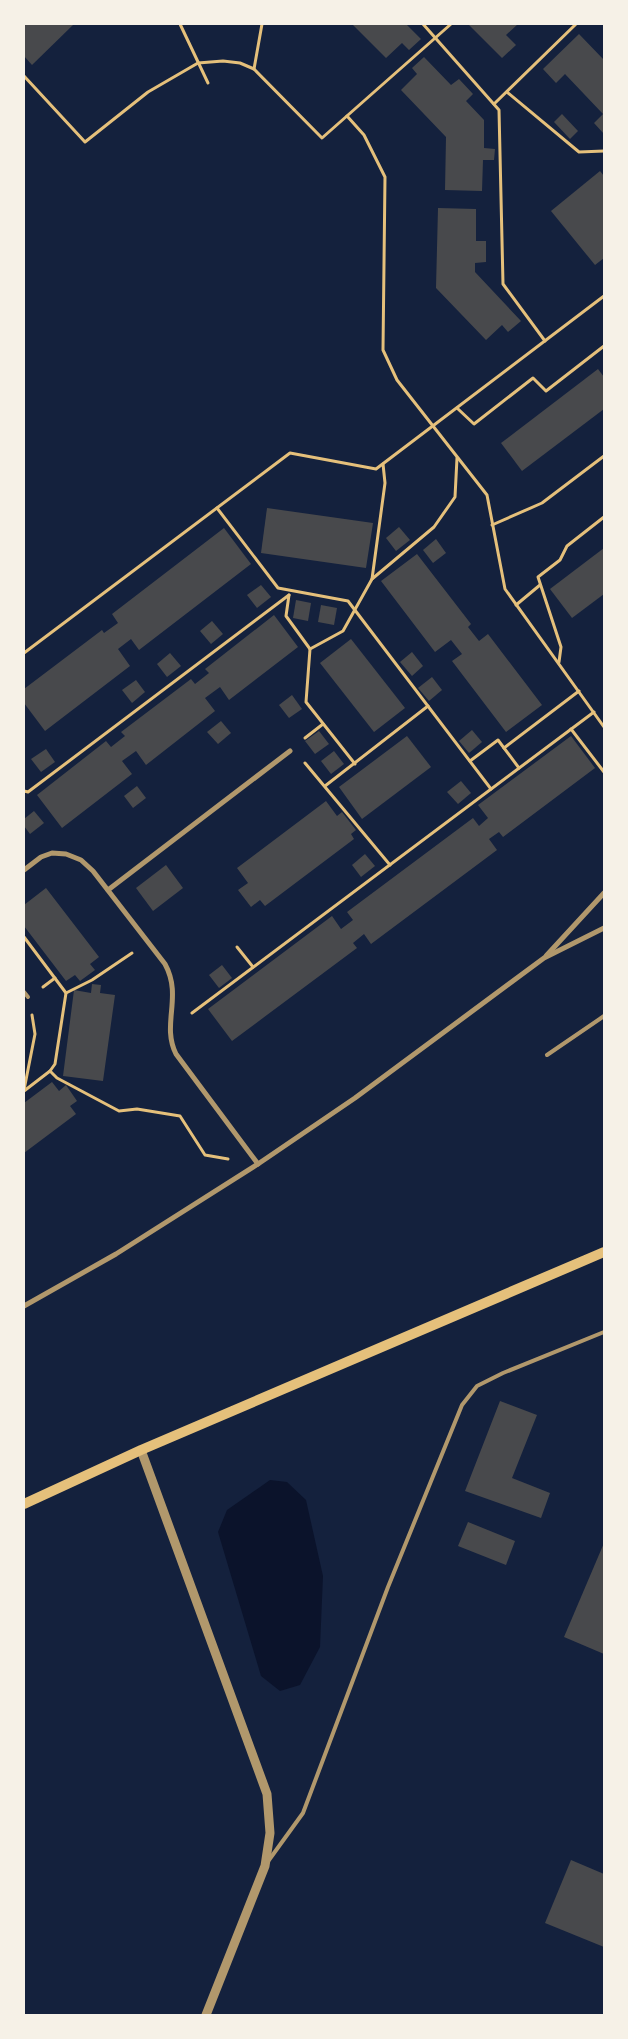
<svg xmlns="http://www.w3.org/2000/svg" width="628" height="2039" font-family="'Roboto Condensed',sans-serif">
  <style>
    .water { fill: #0b132b }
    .building { fill: #48494c }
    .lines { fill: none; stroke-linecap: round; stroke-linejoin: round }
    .path { stroke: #e5c07b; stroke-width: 3 }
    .service { stroke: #b1986c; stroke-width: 4 }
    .minor { stroke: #b1986c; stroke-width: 5 }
    .tertiary { stroke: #b1986c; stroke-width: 9 }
    .secondary { stroke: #e5c07b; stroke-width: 10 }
  </style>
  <rect width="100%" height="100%" fill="#14213d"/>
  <polygon class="water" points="270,1480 287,1482 306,1500 323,1576 320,1647 300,1685 280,1691 261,1676 218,1532 227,1510"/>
  <g class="building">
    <polygon points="24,24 74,24 32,65 24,56"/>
    <polygon points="352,24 406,24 421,39 409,50 402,43 386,58"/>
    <polygon points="468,24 518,24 506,35 516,45 502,58"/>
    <polygon points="579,34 604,60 604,134 594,123 603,114 565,74 556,83 543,69"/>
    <polygon points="424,57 451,85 459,79 473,94 466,101 484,120 484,148 495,149 494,160 483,160 482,191 445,190 446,137 401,90 417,74 412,68"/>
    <polygon points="562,114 578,131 570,139 554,122"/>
    <polygon points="600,171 604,176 604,258 595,265 551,211"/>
    <polygon points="438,208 476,209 476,241 486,241 486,262 475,263 475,272 521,321 508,332 502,325 486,340 436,288"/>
    <polygon points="598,369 604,377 604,409 522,471 501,443"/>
    <polygon points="267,508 373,523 366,568 261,553"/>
    <polygon points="399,527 410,540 396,551 386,538"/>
    <polygon points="224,528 251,564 139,650 131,639 118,649 130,666 45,731 24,703 24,689 102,630 104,633 118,623 112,614"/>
    <polygon points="436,539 446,553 433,563 423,550"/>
    <polygon points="604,548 604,594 572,618 550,589"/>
    <polygon points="417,554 471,624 468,627 479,641 488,634 542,705 506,732 452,661 462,654 451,640 435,652 381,581"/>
    <polygon points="261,585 271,597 257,608 247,595"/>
    <polygon points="296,600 311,603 308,621 293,618"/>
    <polygon points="321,605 337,608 334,625 318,622"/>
    <polygon points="274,615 298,647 229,700 220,687 205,698 215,711 146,765 136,751 122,761 132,774 62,828 37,795 106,741 111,747 125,736 121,732 191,679 195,684 209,673 205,669"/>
    <polygon points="212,621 223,634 211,644 200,631"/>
    <polygon points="351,639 405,708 374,732 320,663"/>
    <polygon points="412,652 423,666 412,676 400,662"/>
    <polygon points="170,653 181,666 167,677 157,664"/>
    <polygon points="432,677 442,690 429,701 418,688"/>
    <polygon points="136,680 145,692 132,703 122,690"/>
    <polygon points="292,695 302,709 289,718 279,705"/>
    <polygon points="221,721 231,733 218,744 207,732"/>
    <polygon points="472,730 482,742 469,753 459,741"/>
    <polygon points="319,731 329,744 315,754 305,741"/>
    <polygon points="407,736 431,767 362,819 339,787"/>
    <polygon points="571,736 595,768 503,837 499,832 489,839 497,850 371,944 364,934 353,943 357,948 232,1041 208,1009 332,916 341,929 353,920 347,912 473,818 479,826 488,818 478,805"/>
    <polygon points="46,749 55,762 41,772 31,759"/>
    <polygon points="334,751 344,764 331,774 321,761"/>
    <polygon points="461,781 471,793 458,804 447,792"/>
    <polygon points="137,786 146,798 133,808 124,796"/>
    <polygon points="326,801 337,816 342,812 356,830 351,834 354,839 265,906 260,900 251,907 238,890 248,883 237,868"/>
    <polygon points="34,811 44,823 30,834 24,826 24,819"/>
    <polygon points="365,854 375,866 361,877 352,865"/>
    <polygon points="166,865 183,888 153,911 136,888"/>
    <polygon points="46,888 99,957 90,964 95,970 80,981 75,975 66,981 24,926 24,905"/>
    <polygon points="222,965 232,978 219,988 209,975"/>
    <polygon points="92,984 101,985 100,993 115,995 103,1081 63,1076 74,990 91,993"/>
    <polygon points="52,1082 59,1091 66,1085 77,1101 70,1106 76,1114 24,1153 24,1103"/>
    <polygon points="500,1401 537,1415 512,1478 550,1493 541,1518 465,1491"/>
    <polygon points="468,1522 515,1541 506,1565 458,1546"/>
    <polygon points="604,1543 604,1654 564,1637"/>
    <polygon points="571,1860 604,1874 604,1947 545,1923"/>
  </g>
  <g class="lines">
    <g class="path">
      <polyline points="180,24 208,83"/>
      <polyline points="423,24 499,110 503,284 545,341"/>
      <polyline points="254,69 262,24"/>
      <polyline points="24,76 85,142 148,92 198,63 223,61 240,63 254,69 322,138 451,24"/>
      <polyline points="507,92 579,152 604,151"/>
      <polyline points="494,104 576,24"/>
      <polyline points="347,116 364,135 385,177 383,350 397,380 487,495 505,589 604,727"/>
      <polyline points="457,408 474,424 533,378 546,391 604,346"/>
      <polyline points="217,508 278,588 348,601 491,789"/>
      <polyline points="492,525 542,503 604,456"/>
      <polyline points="372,579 385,483 383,464"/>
      <polyline points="289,595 286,616 310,649"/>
      <polyline points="516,605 540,585"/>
      <polyline points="24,653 290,453 376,469 604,296"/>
      <polyline points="559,662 561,647 538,577 560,560 567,546 604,517"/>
      <polyline points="571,729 604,772"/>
      <polyline points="305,738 323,724"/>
      <polyline points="504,748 579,691"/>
      <polyline points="470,761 498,740 519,768"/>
      <polyline points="305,763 390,865"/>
      <polyline points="355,764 306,702 310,649 343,631 372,579 434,527 455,497 457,458"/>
      <polyline points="325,786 428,706"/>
      <polyline points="24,791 28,792 289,595"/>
      <polyline points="24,937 66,993 55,1064 50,1071"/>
      <polyline points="237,947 253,967"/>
      <polyline points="43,987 55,978"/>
      <polyline points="66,993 92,980 132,953"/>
      <polyline points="192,1013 594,712"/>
      <polyline points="24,1090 35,1034 32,1015"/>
      <polyline points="24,1091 50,1071 57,1078 119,1111 137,1109 180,1116 205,1155 228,1159"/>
    </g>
    <g class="service">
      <polyline points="24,992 28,997"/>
      <polyline points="547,1055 604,1016"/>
      <polyline points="269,1860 303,1813 388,1587 462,1405 477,1386 503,1373 604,1332"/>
    </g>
    <g class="minor">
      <path d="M24 870 41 857 52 853 66 854 81 860 93 871 165 964C183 997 161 1024 176 1054L258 1164"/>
      <polyline points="108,890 290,751"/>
      <polyline points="546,956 604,893"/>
      <polyline points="24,1306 116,1254 258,1164 355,1098 544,958 604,928"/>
    </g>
    <polyline class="tertiary" points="141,1450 267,1794 270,1833 265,1866 206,2015"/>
    <polyline class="secondary" points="24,1504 141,1450 604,1252"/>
  </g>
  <rect width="628" height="2039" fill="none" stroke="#f6f1e7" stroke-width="50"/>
</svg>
